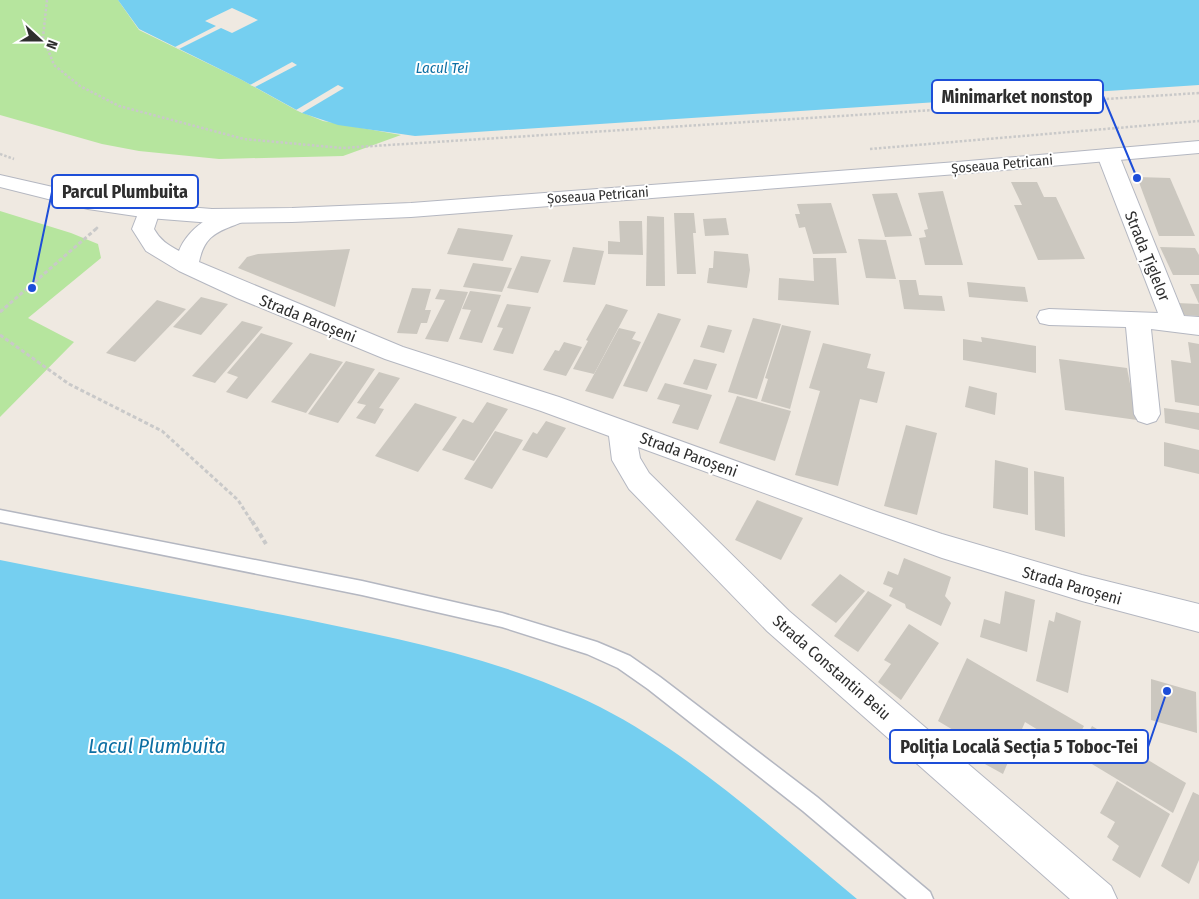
<svg xmlns="http://www.w3.org/2000/svg" width="1199" height="899" font-family="'Fira Sans Condensed',sans-serif">
  <style>
    .green { fill: #b6e59e }
    .water { fill: #75cff0 }
    .pier { fill: #efe9e1 }
    .building { fill: #cbc7bf }
    .lines { fill: none; stroke-linecap: round; stroke-linejoin: round }
    .lane-casing { stroke: #b4b7c1; stroke-width: 3 }
    .street-casing { stroke: #b4b7c1; stroke-width: 2 }
    .secondary-casing { stroke: #b4b7c1; stroke-width: 2 }
    .path-far2 { stroke: #c9c9c9; stroke-width: 2.5; stroke-dasharray: 2.5 2; stroke-linecap: butt }
    .path-far1 { stroke: #c9c9c9; stroke-width: 3; stroke-dasharray: 4 2.5; stroke-linecap: butt }
    .path { stroke: #c9c9c9; stroke-width: 4; stroke-dasharray: 4.5 3; stroke-linecap: butt }
    .lane { fill: #fff; fill-rule: evenodd }
    .street { fill: #fff; fill-rule: evenodd }
    .secondary { fill: #fff; fill-rule: evenodd }
    .labels { text-anchor: middle; stroke-width: 4; stroke-linejoin: round; paint-order: stroke }
    .far-street-label { font-size: 14px; fill: #2e2e2e; stroke: #fff }
    .far-water-label { font-size: 15px; font-style: italic; fill: #0d6fa3; stroke: #fff }
    .street-label { font-size: 16px; fill: #2e2e2e; stroke: #fff }
    .near-water-label { font-size: 21px; font-style: italic; fill: #0d6fa3; stroke: #fff }
    .leader { fill: none; stroke: #1d4ed8; stroke-width: 2 }
    .callout-dot { fill: #1d4ed8; stroke: #fff; stroke-width: 2 }
    .callout { fill: #fff; stroke: #1d4ed8; stroke-width: 2 }
    .callout-label { font-size: 18px; text-anchor: middle; font-weight: bold; fill: #2e2e2e }
  </style>
  <rect width="100%" height="100%" fill="#efe9e1"/>
  <g class="green">
    <polygon points="0,0 118,0 139,30 242,80 296,110 323,121 401,135 343,156 219,159 139,151 102,144 0,115"/>
    <polygon points="0,211 71,233 98,244 101,258 28,318 74,342 0,417"/>
  </g>
  <g class="water">
    <polygon points="118,0 1199,0 1199,85 415,136 338,125 302,113 242,80 139,29"/>
    <path d="M0 560C94 579 189 597 283 615 391 637 501 657 600 707 692 754 777 833 857 899H0Z"/>
  </g>
  <g class="pier">
    <polygon points="232,8 258,20 232,33 221,28 179,49 175,47 216,26 205,21"/>
    <polygon points="292,62 297,65 255,87 250,85"/>
    <polygon points="338,85 344,88 302,113 296,110"/>
  </g>
  <g class="building">
    <polygon points="1137,177 1170,178 1195,236 1159,236"/>
    <polygon points="1011,182 1037,182 1044,197 1056,197 1085,259 1038,260 1014,205 1022,205"/>
    <polygon points="943,191 963,265 925,265 919,238 926,237 924,230 928,229 918,193"/>
    <polygon points="897,193 912,236 885,237 872,194"/>
    <polygon points="831,203 847,253 813,254 805,227 799,228 795,214 800,214 797,204"/>
    <polygon points="674,213 694,213 696,233 693,233 696,274 677,274"/>
    <polygon points="647,216 664,217 665,286 646,286"/>
    <polygon points="726,218 729,235 705,236 703,219"/>
    <polygon points="619,221 642,221 643,255 608,254 608,241 620,242"/>
    <polygon points="458,228 513,235 503,261 447,254"/>
    <polygon points="858,239 886,240 896,279 866,278"/>
    <polygon points="573,247 604,251 595,285 563,282"/>
    <polygon points="1160,247 1195,248 1199,255 1199,275 1173,275"/>
    <polygon points="350,249 335,307 238,268 247,257 258,254"/>
    <polygon points="714,251 748,254 750,270 747,288 707,283 709,268 713,268"/>
    <polygon points="521,256 551,260 538,293 507,288"/>
    <polygon points="813,258 836,258 839,305 778,300 779,278 814,281"/>
    <polygon points="473,263 512,268 502,292 463,287"/>
    <polygon points="899,280 916,280 919,295 942,296 945,311 904,309"/>
    <polygon points="967,282 1025,287 1028,302 969,297"/>
    <polygon points="1190,284 1199,284 1199,316 1183,315 1177,303 1199,304"/>
    <polygon points="412,288 431,289 425,310 431,310 427,323 421,323 417,334 397,333"/>
    <polygon points="440,289 468,292 448,342 425,339 445,300 435,299"/>
    <polygon points="470,291 501,295 482,343 459,339 471,310 462,309"/>
    <polygon points="201,297 228,304 201,335 173,327"/>
    <polygon points="157,300 186,309 135,362 106,353"/>
    <polygon points="507,304 531,307 513,354 493,350 503,328 497,327"/>
    <polygon points="606,304 628,310 594,374 573,369 588,341 586,340"/>
    <polygon points="658,313 681,319 647,392 623,386"/>
    <polygon points="753,318 781,324 757,399 728,392"/>
    <polygon points="242,321 263,327 215,383 192,376"/>
    <polygon points="708,325 732,330 724,353 700,347"/>
    <polygon points="782,325 811,331 790,409 761,401 768,379 765,378"/>
    <polygon points="619,328 636,332 632,339 641,342 613,399 585,391"/>
    <polygon points="261,333 293,343 247,399 226,392 238,377 227,373"/>
    <polygon points="981,337 1036,346 1036,373 963,360 963,339 982,342"/>
    <polygon points="564,342 582,347 566,376 543,370 555,350 559,351"/>
    <polygon points="1188,342 1199,344 1199,406 1175,402 1171,360 1191,363"/>
    <polygon points="823,343 871,354 867,368 885,372 877,403 860,399 838,486 795,475 820,391 809,388"/>
    <polygon points="310,353 343,362 306,413 271,402"/>
    <polygon points="694,359 717,364 707,390 683,384"/>
    <polygon points="1059,359 1127,368 1137,420 1065,410"/>
    <polygon points="346,361 375,369 338,423 308,414"/>
    <polygon points="379,372 400,378 379,408 384,409 375,424 356,418 366,405 357,403"/>
    <polygon points="665,383 712,395 698,430 672,423 680,405 657,399"/>
    <polygon points="969,386 997,393 995,415 965,407"/>
    <polygon points="737,396 791,411 775,461 719,443"/>
    <polygon points="487,402 508,409 474,461 442,450 463,419 473,423"/>
    <polygon points="415,403 457,417 418,472 375,456"/>
    <polygon points="1164,408 1199,413 1199,430 1165,423"/>
    <polygon points="546,421 566,428 547,458 522,450 533,432 537,434"/>
    <polygon points="906,425 937,433 917,515 884,506"/>
    <polygon points="495,431 523,440 492,489 464,479"/>
    <polygon points="1164,442 1199,450 1199,474 1164,466"/>
    <polygon points="995,460 1028,468 1028,515 993,508"/>
    <polygon points="1034,471 1064,477 1065,537 1035,530"/>
    <polygon points="757,500 803,518 781,560 735,540"/>
    <polygon points="904,558 951,577 945,596 951,603 941,626 906,608 905,604 889,596 893,588 883,584 888,571 898,575"/>
    <polygon points="840,574 865,591 836,623 811,605"/>
    <polygon points="868,591 892,605 858,652 834,636"/>
    <polygon points="1005,591 1035,600 1027,652 980,637 984,619 1000,624"/>
    <polygon points="1056,612 1081,621 1068,693 1036,681 1049,620 1054,622"/>
    <polygon points="909,624 939,643 901,700 878,682 891,664 884,660"/>
    <polygon points="967,658 1084,726 1071,750 1025,722 1003,774 965,753 970,740 938,721"/>
    <polygon points="1151,679 1196,692 1197,733 1151,720"/>
    <polygon points="1092,726 1186,783 1173,813 1077,755"/>
    <polygon points="1117,781 1170,814 1140,878 1112,860 1119,846 1107,837 1115,822 1100,813"/>
    <polygon points="1193,792 1199,795 1199,860 1189,884 1161,866"/>
  </g>
  <g class="lines">
    <defs>
      <polygon id="lane" points="0,510 362,581 502,613 597,642 630,656 660,677 817,797 930,892 933,899 907,899 803,811 648,689 618,668 587,654 502,627 362,595 0,522"/>
      <g id="street">
        <polygon points="1108,149 1115,151 1119,155 1184,316 1199,317 1199,335 1151,329 1160,414 1156,421 1147,424 1138,421 1134,414 1126,327 1049,325 1040,323 1037,317 1040,311 1049,309 1158,313 1097,155 1101,151"/>
        <path d="M149 204 157 206 160 211 154 229C160 240 168 245 179 251 188 227 222 204 248 210L251 215C247 221 242 222 235 225 213 233 204 239 199 262L403 347 559 397 877 512 942 534 1082 575 1199 604V632L1082 601 942 558 638 447 640 458 649 473 789 611 1111 886 1117 899H1070L767 631 629 489 612 460 609 436 541 411 385 359 237 298 179 271 146 251 132 229 141 206Z"/>
      </g>
      <polygon id="secondary" points="1199,141 1199,153 957,174 411,217 292,222 212,223 149,218 88,209 0,187 0,175 88,195 149,204 212,209 292,208 411,203 957,162"/>
    </defs>
    <use href="#lane" class="lane-casing"/>
    <use href="#street" class="street-casing"/>
    <use href="#secondary" class="secondary-casing"/>
    <g class="path-far2">
      <polyline points="47,0 43,37 54,65 80,86 119,106 244,139 342,148 1199,93"/>
      <polyline points="870,149 1199,121"/>
      <polyline points="0,154 14,159"/>
      <polyline points="96,229 98,227"/>
    </g>
    <g class="path-far1">
      <polyline points="0,312 97,228"/>
      <polyline points="0,335 69,384 162,431 238,500 252,522"/>
    </g>
    <polyline class="path" points="252,521 266,544"/>
    <use href="#lane" class="lane"/>
    <use href="#street" class="street"/>
    <use href="#secondary" class="secondary"/>
  </g>
  <g class="labels">
    <g class="far-street-label">
      <text transform="translate(1002 164) rotate(-5)" y="5">Șoseaua Petricani</text>
      <text transform="translate(598 195) rotate(-4)" y="5">Șoseaua Petricani</text>
    </g>
    <g class="far-water-label">
      <text x="442" y="73">Lacul Tei</text>
    </g>
    <g class="street-label">
      <text transform="translate(1148 256) rotate(68)" y="6">Strada Țiglelor</text>
      <text transform="translate(308 318) rotate(22)" y="6">Strada Paroșeni</text>
      <text transform="translate(689 454) rotate(20)" y="6">Strada Paroșeni</text>
      <text transform="translate(1072 585) rotate(16)" y="6">Strada Paroșeni</text>
      <text transform="translate(832 667) rotate(41)" y="6">Strada Constantin Beiu</text>
    </g>
    <g class="near-water-label">
      <text x="157" y="753">Lacul Plumbuita</text>
    </g>
  </g>
  <path class="leader" d="M1137 178L1103 96M32 288L52 192M1167 691L1148 747"/>
  <g class="callout-dot">
    <circle cx="1137" cy="178" r="5"/>
    <circle cx="32" cy="288" r="5"/>
    <circle cx="1167" cy="691" r="5"/>
  </g>
  <g class="callout">
    <rect x="932" y="80" width="171" height="33" rx="5"/>
    <rect x="52" y="175" width="146" height="33" rx="5"/>
    <rect x="890" y="730" width="258" height="33" rx="5"/>
  </g>
  <g class="callout-label">
    <text x="1017" y="103">Minimarket nonstop</text>
    <text x="125" y="198">Parcul Plumbuita</text>
    <text x="1019" y="753">Poliția Locală Secția 5 Toboc-Tei</text>
  </g>
  <g transform="translate(40 40) rotate(111)" stroke="#ffffff" stroke-width="4" paint-order="stroke">
  <path d="M0-4L9 19L0 12L-9 19Z" fill="#2e2e2e"/>
  <text y="-8" font-size="14" font-weight="bold" text-anchor="middle" fill="#2e2e2e">N</text>
  </g>
</svg>
